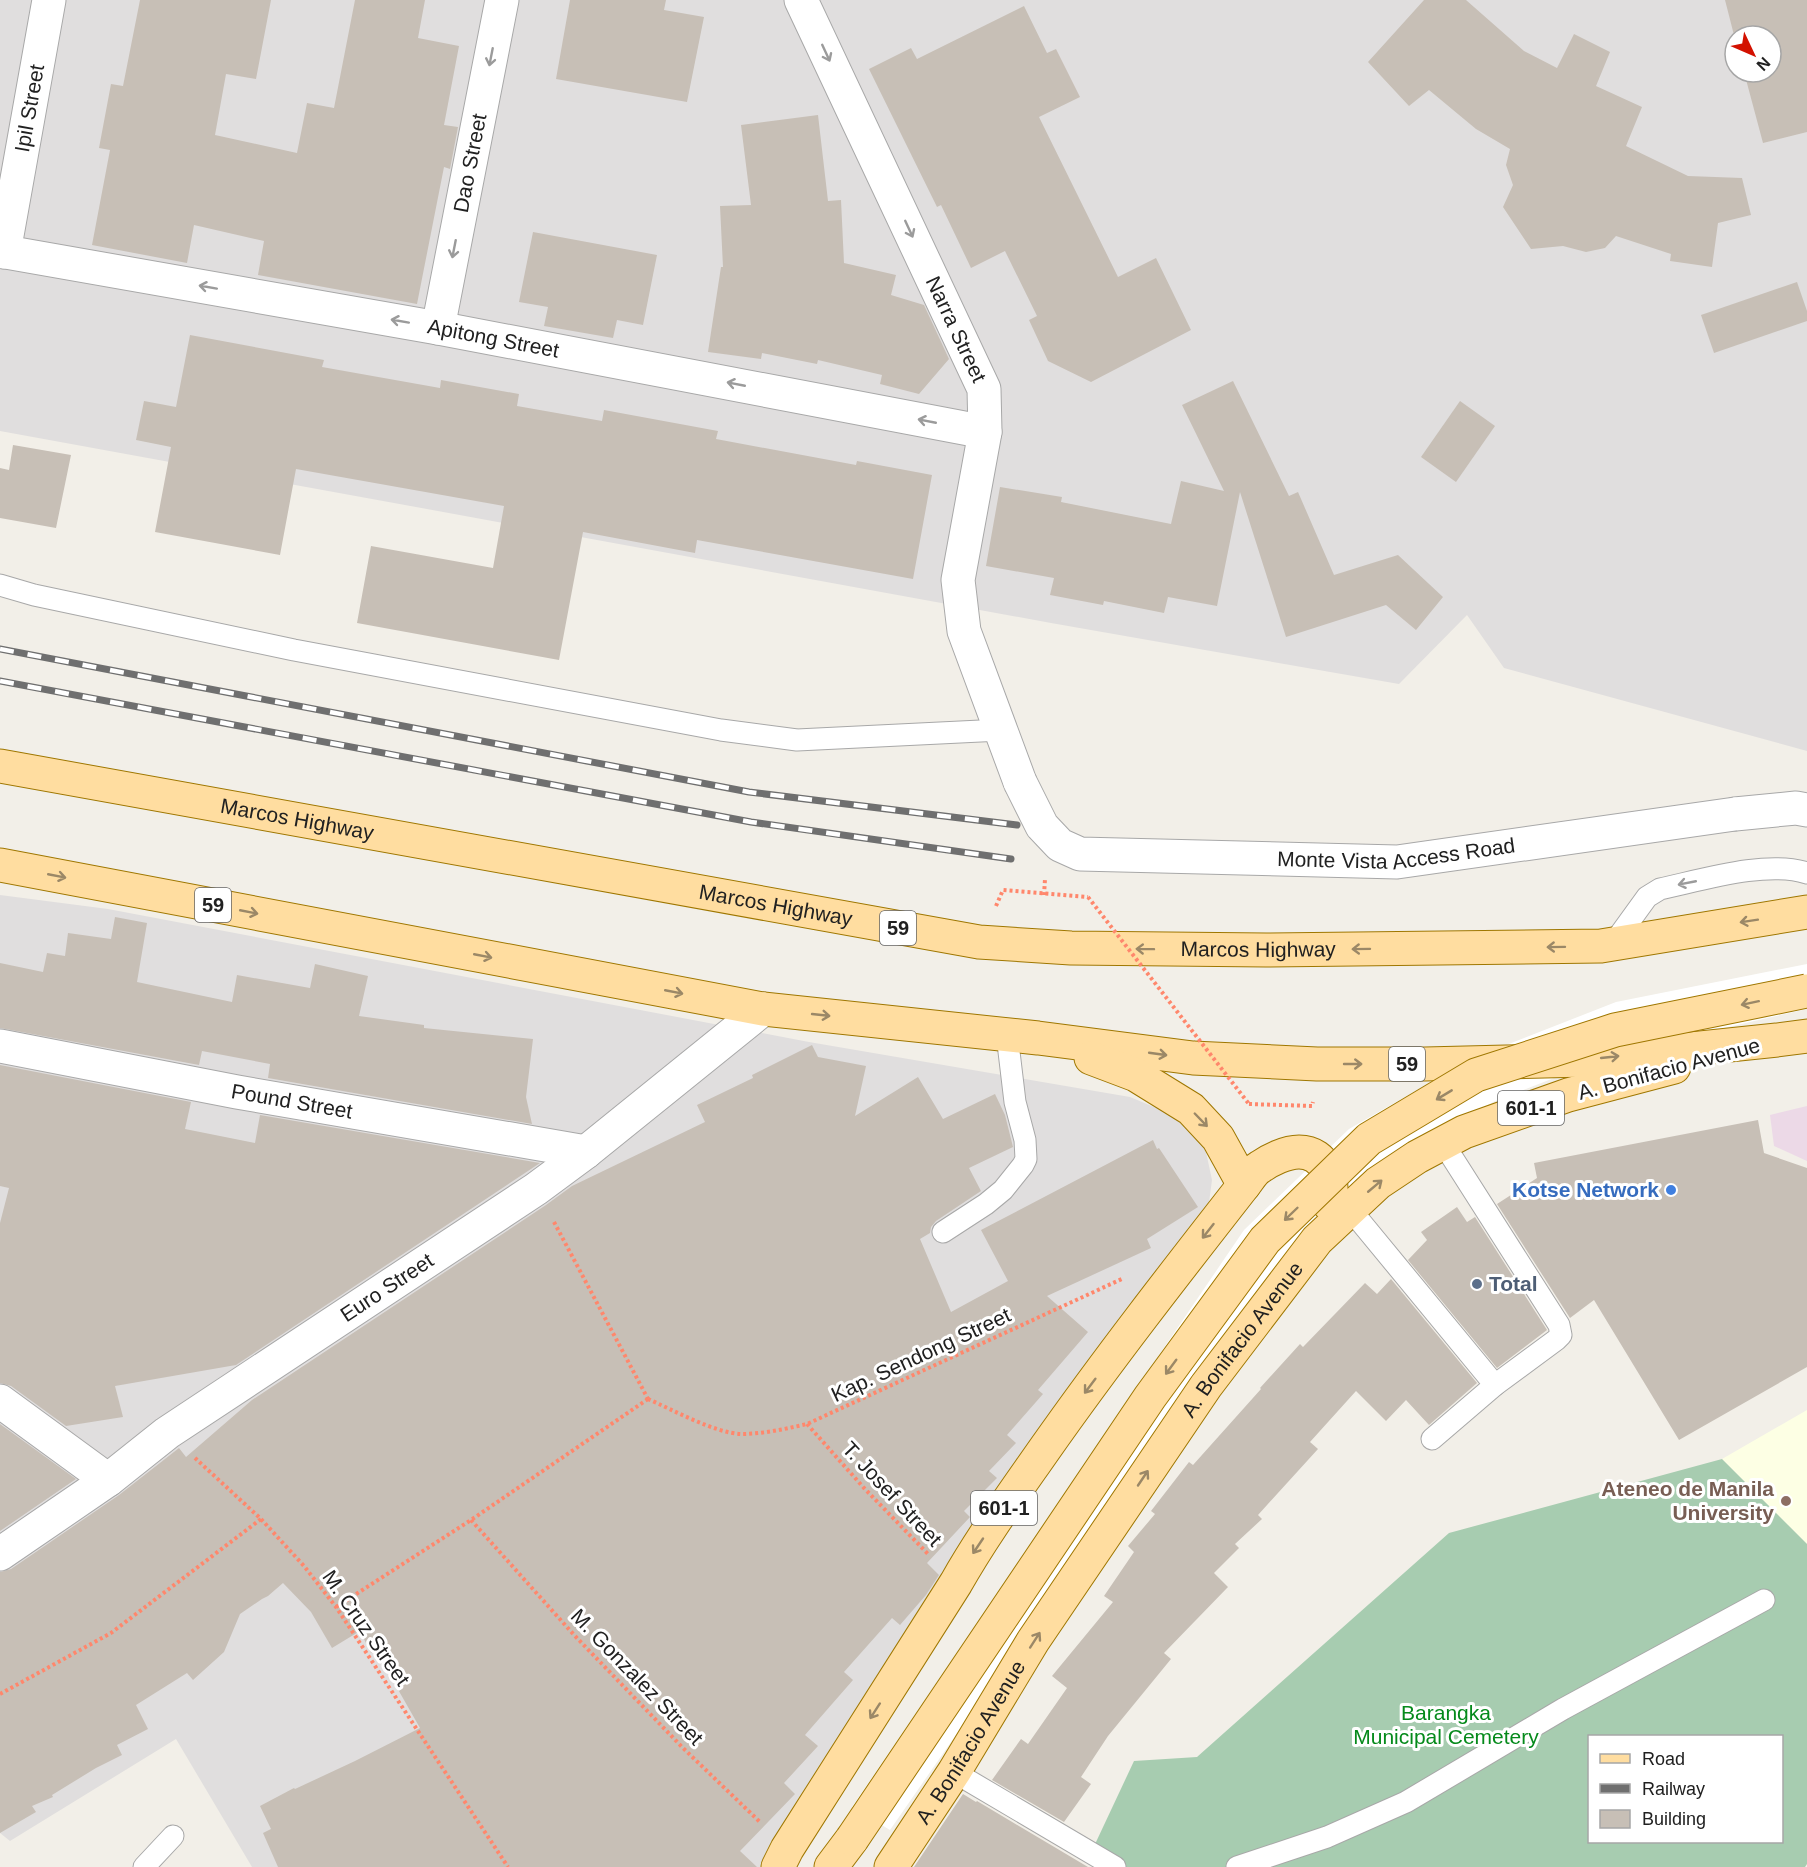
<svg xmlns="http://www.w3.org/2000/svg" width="1807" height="1867" font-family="Arial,sans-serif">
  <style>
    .residential { fill: #e0dede; fill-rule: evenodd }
    .industrial { fill: #ecd9e7 }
    .education { fill: #fdffe4 }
    .cemetery { fill: #a7ccb0; fill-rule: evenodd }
    .pier { fill: #fff }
    .building { fill: #c7bfb6 }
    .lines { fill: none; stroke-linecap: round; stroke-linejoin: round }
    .service-casing { stroke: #a8a8a8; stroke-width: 23 }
    .minor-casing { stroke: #a8a8a8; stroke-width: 35 }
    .primary-casing { stroke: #9f7700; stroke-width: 35 }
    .path { stroke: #ff876c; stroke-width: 4; stroke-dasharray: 3 3; stroke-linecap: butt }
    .service { stroke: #fff; stroke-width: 21 }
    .minor { stroke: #fff; stroke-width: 33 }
    .primary { stroke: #ffdda0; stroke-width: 33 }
    .rail-casing { stroke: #6f6f6f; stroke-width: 7 }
    .rail { stroke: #fff; stroke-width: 4.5; stroke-dasharray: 14; stroke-linecap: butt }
    .minor-bridge-casing { stroke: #a8a8a8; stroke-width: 35; stroke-linecap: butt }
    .primary-bridge-casing { stroke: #9f7700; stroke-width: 35; stroke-linecap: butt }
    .path-bridge { stroke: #ff876c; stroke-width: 4; stroke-dasharray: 3 3; stroke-linecap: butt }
    .minor-bridge { stroke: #fff; stroke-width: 33 }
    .primary-bridge { stroke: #ffdda0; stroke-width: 33 }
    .oneway { stroke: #9b9b9b }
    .oneway2 { stroke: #9b8867 }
    .shop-dot { fill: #3f7fe0; stroke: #fff; stroke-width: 2 }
    .service-dot { fill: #5c6f8a; stroke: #fff; stroke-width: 2 }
    .education-dot { fill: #8d6e63; stroke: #fff; stroke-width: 2 }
    .labels { text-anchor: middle; stroke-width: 6; stroke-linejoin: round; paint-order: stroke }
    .shield { fill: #fff; stroke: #646464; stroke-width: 1.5 }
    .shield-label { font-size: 20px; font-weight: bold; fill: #212121 }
    .street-label { font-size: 21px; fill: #212121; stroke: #fff }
    .shop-label { font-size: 21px; font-weight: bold; fill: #366cbe; stroke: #fff; text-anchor: end }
    .service-label { font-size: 21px; font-weight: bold; fill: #4e5e75; stroke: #fff; text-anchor: start }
    .education-label { font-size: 21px; font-weight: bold; fill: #785e54; stroke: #fff; text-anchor: end }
    .park-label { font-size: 21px; fill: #058a1b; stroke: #fff }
  </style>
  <rect width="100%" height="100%" fill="#f2efe8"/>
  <g class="residential">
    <path d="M0 0H1807V751L1504 668 1467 615 1399 684 1051 623 0 431ZM1735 36H1771V72H1735Z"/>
    <polygon points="0,895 108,909 809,1042 1130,1097 1173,1115 1193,1130 1206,1152 1212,1180 1208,1210 905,1640 760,1867 252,1867 176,1739 10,1841 0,1833"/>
  </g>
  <polygon class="industrial" points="1807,1106 1807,1161 1774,1146 1770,1115"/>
  <polygon class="education" points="1807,1410 1807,1544 1722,1459"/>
  <path class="cemetery" d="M1722 1459 1807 1544V1864L1805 1867H1098L1089 1857 1134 1761 1197 1757 1449 1533ZM1590 1736H1782V1842H1590Z"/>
  <polygon class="pier" points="1807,964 1807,1009 1623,1051 1495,1101 1383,1164 1284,1261 890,1830 852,1807 1244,1230 1349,1129 1473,1058 1616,1002"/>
  <g class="building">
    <polygon points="140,0 271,0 256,79 226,74 215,135 297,153 307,103 334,108 355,0 425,0 418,38 459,46 444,125 458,127 450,169 444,167 417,304 258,275 264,241 194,225 187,263 92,245 110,150 99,148 111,84 123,86"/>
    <polygon points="570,0 666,0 664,10 704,17 687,102 556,79"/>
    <polygon points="1424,0 1466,0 1524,51 1557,68 1574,34 1610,52 1596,86 1642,107 1626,146 1688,176 1742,178 1751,215 1718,223 1712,267 1670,261 1671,254 1616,236 1605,248 1586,252 1563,246 1531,249 1503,207 1513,185 1506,165 1510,149 1476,129 1429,90 1409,106 1368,62"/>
    <polygon points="1725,0 1807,0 1807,132 1763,143 1744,72 1771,72 1771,36 1735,36 1735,39"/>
    <polygon points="1024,6 1047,53 1056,49 1080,97 1039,117 1118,277 1156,258 1191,330 1091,382 1048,361 1029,320 1037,316 1005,251 971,268 941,205 937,207 869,69 911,48 917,59"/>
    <polygon points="818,115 828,201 841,200 844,263 896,275 891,295 924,305 949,359 919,394 880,384 882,375 818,360 817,364 762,353 761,359 708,352 721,267 723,267 720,206 751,205 741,125"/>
    <polygon points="533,232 657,255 643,325 617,320 613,338 544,326 548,307 519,302"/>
    <polygon points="1797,282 1807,311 1807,321 1714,353 1701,315"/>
    <polygon points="190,335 324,360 322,367 440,388 441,380 519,394 517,406 602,421 604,410 718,431 716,439 856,465 857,461 932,475 913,579 697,540 695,553 583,532 559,660 357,623 371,546 493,568 504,506 296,469 280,555 155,532 171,447 136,440 144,401 176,407"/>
    <polygon points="1233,381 1289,496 1298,492 1334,575 1398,555 1443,597 1416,630 1386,605 1286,637 1240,492 1217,606 1168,597 1164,613 1104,601 1103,605 1050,595 1054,578 986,566 1000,487 1062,497 1061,502 1171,524 1181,481 1224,491 1182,405"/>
    <polygon points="1460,401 1495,426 1456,482 1421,457"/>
    <polygon points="13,445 71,455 56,528 0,518 0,468 9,470"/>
    <polygon points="115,917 147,923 137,982 232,1002 237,975 310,988 315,964 368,976 359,1016 424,1025 424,1028 533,1039 526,1097 532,1124 268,1078 270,1064 202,1051 199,1065 0,1028 0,963 43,972 47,953 65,956 68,933 111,939"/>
    <polygon points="812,1045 818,1057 866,1066 855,1116 918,1077 943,1119 995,1094 1005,1115 1013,1147 969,1168 981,1191 936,1221 931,1227 930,1233 920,1239 951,1312 1008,1281 981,1230 1153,1140 1157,1149 1159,1148 1198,1207 1147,1239 1151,1248 1047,1296 1088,1332 1038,1390 1043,1394 1007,1435 1016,1443 989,1471 997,1478 964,1511 970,1517 927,1563 939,1575 926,1595 900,1625 892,1618 844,1672 853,1680 805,1735 818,1746 784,1783 795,1794 740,1851 757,1867 278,1867 263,1833 271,1829 260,1806 294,1788 295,1789 355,1761 420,1728 376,1651 371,1653 360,1631 332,1648 311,1612 283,1583 268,1596 262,1599 240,1614 224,1652 193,1680 187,1673 136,1705 148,1729 117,1745 122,1755 96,1768 52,1795 53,1797 32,1806 36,1812 0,1833 0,1572 11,1569 119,1495 179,1448 186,1457 252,1400 546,1205 572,1186 705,1122 697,1105 753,1078 752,1075"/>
    <polygon points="0,1065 191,1102 185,1129 255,1143 260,1115 540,1163 236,1365 115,1386 123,1417 66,1426 11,1386 0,1383 0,1223 9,1188 0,1186"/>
    <polygon points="1758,1120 1764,1153 1807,1168 1807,1367 1679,1440 1594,1300 1570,1318 1497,1204 1537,1178 1534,1163"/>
    <polygon points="1457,1207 1467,1222 1475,1217 1547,1330 1497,1368 1408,1260 1427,1240 1421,1232"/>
    <polygon points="1391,1279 1477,1383 1429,1425 1406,1400 1386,1421 1356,1391 1310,1442 1318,1449 1258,1515 1262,1519 1235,1544 1239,1548 1214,1573 1228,1587 1164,1653 1171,1659 1108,1736 1081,1777 1091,1784 1064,1822 992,1780 1021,1739 1028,1744 1067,1688 1052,1676 1113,1602 1104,1596 1134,1552 1128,1546 1155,1514 1151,1511 1189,1462 1193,1465 1261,1389 1260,1388 1300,1344 1303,1347 1365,1283 1377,1294"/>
    <polygon points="0,1424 76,1479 0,1531"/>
    <polygon points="963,1794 976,1802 977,1801 1088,1867 914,1867"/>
  </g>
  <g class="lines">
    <defs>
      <g id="service">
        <polyline points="0,585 34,595 294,650 721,730 797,740 1001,730"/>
        <path d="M1613 944 1647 897 1660 889C1702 880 1766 860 1807 873"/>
        <polyline points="1350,1209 1495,1385"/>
        <polyline points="943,1232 986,1204 1003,1190 1023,1165 1026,1159 1025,1140 1015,1102 1007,1035"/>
        <polyline points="1432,1439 1495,1385 1556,1340 1561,1335 1559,1325 1443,1143"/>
        <polyline points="954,1772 1115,1867"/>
        <polyline points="144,1867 173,1836"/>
        <polyline points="1237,1867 1327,1837 1406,1802 1563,1709 1764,1600"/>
      </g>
      <g id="minor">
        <path id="s1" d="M801 0 984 389 985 432 958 580 964 631 1020 782"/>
        <path id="s2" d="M0 251 438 328 985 432"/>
        <path id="s3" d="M4 252 49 0"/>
        <path id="s4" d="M438 328 502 0"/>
        <polyline points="1735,814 1796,808 1807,810"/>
        <path id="s5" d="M0 1046 237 1092 586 1152"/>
        <polyline points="0,1401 108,1480"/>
        <path id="s6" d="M0 1554 108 1480 167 1433 536 1189 586 1152 763 1009"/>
      </g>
      <g id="primary">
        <path id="s7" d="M0 766 979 942 1071 948 1266 950 1601 946 1807 912"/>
        <polyline points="0,865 763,1009 1038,1038 1193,1058 1317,1064 1425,1064 1586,1060 1777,1040 1807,1036"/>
        <polyline points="1091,1058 1136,1075 1191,1109 1218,1138 1244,1185"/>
        <path d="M778 1867 787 1849 956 1583C982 1537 1014 1493 1044 1450 1108 1359 1176 1272 1244 1185 1249 1179 1253 1171 1260 1167 1270 1160 1286 1152 1299 1152 1327 1152 1335 1182 1329 1204"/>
        <polyline points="831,1867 852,1839"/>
        <path id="s8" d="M891 1867 954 1772 1033 1641 1206 1386 1317 1240 1378 1183 1417 1157 1464 1132 1568 1095 1674 1067"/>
      </g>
    </defs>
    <use href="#service" class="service-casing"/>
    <use href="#minor" class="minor-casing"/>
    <use href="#primary" class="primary-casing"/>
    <g class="path">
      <polyline points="996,906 1003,890 1088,897"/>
      <polyline points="1249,1104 1312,1106 1313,1102"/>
      <polyline points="554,1222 648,1399"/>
      <path d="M648 1399C673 1410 715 1433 741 1434 763 1434 785 1429 807 1424L1124 1278"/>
      <polyline points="807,1424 864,1488 929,1555"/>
      <polyline points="195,1458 261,1519 304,1566 336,1607 508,1867"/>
      <polyline points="471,1520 575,1636 683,1748 761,1823"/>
      <polyline points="336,1607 471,1520 648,1399"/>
      <polyline points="0,1694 111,1633 261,1519"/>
    </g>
    <use href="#service" class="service"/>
    <use href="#minor" class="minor"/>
    <use href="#primary" class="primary"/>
    <defs>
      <g id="rail">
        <polyline points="0,649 749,792 1017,825"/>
        <polyline points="0,681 751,822 1011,859"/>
      </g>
    </defs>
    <use href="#rail" class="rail-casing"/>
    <use href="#rail" class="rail"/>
    <defs>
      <g id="minor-bridge">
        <path id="s9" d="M1020 782 1042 826 1060 845 1080 854 1397 862 1735 814"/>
      </g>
      <polyline id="primary-bridge" points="852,1839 1150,1397 1265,1240 1369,1139 1476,1075 1615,1030 1807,991"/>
    </defs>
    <use href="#minor-bridge" class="minor-bridge-casing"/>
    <use href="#primary-bridge" class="primary-bridge-casing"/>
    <g class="path-bridge">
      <polyline points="1044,895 1045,879"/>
      <polyline points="1088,897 1249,1104"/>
    </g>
    <use href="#minor-bridge" class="minor-bridge"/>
    <use href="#primary-bridge" class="primary-bridge"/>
  </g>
  <defs><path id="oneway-shaft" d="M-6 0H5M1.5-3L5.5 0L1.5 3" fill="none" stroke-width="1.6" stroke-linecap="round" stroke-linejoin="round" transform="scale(1.5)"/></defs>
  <g class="oneway">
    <use href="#oneway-shaft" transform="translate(826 53) rotate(65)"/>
    <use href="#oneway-shaft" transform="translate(491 57) rotate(101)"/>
    <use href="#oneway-shaft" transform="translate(909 229) rotate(65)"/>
    <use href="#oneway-shaft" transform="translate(454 249) rotate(101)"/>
    <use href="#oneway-shaft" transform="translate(208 287) rotate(-170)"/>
    <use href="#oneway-shaft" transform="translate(400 321) rotate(-170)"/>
    <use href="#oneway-shaft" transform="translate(736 384) rotate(-169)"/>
    <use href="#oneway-shaft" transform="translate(927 421) rotate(-169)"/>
    <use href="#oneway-shaft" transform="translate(1687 883) rotate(169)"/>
  </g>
  <g class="oneway2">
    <use href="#oneway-shaft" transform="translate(57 876) rotate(11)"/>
    <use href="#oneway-shaft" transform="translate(249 912) rotate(11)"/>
    <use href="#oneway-shaft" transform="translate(1749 921) rotate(171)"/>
    <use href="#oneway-shaft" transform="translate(1556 947) rotate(179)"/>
    <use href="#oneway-shaft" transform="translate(1145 949) rotate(-179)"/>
    <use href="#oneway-shaft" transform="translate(1361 949) rotate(179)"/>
    <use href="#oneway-shaft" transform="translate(483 956) rotate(11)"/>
    <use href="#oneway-shaft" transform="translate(674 992) rotate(11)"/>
    <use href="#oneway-shaft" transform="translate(1750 1003) rotate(168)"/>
    <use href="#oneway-shaft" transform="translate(821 1015) rotate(6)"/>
    <use href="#oneway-shaft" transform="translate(1158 1054) rotate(8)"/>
    <use href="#oneway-shaft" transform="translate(1610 1057) rotate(-6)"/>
    <use href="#oneway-shaft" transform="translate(1353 1064)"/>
    <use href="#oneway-shaft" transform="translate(1444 1095) rotate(149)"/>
    <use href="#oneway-shaft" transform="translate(1201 1120) rotate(46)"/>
    <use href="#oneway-shaft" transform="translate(1375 1186) rotate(-40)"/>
    <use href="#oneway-shaft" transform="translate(1291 1214) rotate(136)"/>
    <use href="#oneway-shaft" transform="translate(1208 1231) rotate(128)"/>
    <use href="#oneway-shaft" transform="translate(1171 1367) rotate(126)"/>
    <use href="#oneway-shaft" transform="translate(1090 1386) rotate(127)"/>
    <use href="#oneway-shaft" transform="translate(1143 1478) rotate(-56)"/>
    <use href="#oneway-shaft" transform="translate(978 1546) rotate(124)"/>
    <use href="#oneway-shaft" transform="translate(1035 1640) rotate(-57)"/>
    <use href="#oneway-shaft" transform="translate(875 1711) rotate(123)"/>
  </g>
  <circle class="shop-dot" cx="1671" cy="1190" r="6"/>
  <circle class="service-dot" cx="1477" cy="1284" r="6"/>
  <circle class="education-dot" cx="1786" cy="1501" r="6"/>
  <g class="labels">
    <g class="shield">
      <rect x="195" y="888" width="36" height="34" rx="4.5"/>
      <rect x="880" y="911" width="36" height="34" rx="4.5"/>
      <rect x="1389" y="1047" width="36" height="34" rx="4.5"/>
      <rect x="1498" y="1091" width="66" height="34" rx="4.5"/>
      <rect x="971" y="1491" width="66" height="34" rx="4.5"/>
    </g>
    <g class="shield-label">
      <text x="213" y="912">59</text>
      <text x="898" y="935">59</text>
      <text x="1407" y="1071">59</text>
      <text x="1531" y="1115">601-1</text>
      <text x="1004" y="1515">601-1</text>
    </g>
    <g class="street-label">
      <text dy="7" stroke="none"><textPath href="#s3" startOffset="146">Ipil Street</textPath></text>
      <text dy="7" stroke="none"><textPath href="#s4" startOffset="168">Dao Street</textPath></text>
      <text dy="7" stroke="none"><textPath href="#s1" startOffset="364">Narra Street</textPath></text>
      <text dy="7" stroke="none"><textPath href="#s2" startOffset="501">Apitong Street</textPath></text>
      <text dy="7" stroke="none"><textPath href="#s7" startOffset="302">Marcos Highway</textPath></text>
      <text dy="7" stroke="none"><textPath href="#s9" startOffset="414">Monte Vista Access Road</textPath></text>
      <text dy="7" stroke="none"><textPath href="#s7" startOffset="788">Marcos Highway</textPath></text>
      <text dy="7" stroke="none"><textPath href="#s7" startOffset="1274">Marcos Highway</textPath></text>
      <text transform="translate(1669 1069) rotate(-15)" y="7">A. Bonifacio Avenue</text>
      <text dy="7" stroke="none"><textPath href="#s5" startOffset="297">Pound Street</textPath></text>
      <text dy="7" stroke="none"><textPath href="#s6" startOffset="470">Euro Street</textPath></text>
      <text dy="7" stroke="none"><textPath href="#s8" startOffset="634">A. Bonifacio Avenue</textPath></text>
      <text transform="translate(921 1355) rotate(-25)" y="7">Kap. Sendong Street</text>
      <text transform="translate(892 1494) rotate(47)" y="7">T. Josef Street</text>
      <text transform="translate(366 1628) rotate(55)" y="7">M. Cruz Street</text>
      <text transform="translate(637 1677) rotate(46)" y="7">M. Gonzalez Street</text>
      <text dy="7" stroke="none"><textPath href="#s8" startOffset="148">A. Bonifacio Avenue</textPath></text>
    </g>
    <g class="shop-label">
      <text x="1659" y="1197">Kotse Network</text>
    </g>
    <g class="service-label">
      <text x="1489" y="1291">Total</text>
    </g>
    <g class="education-label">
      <text x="1774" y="1496">Ateneo de Manila<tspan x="1774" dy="24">University</tspan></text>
    </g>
    <g class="park-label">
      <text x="1446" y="1720">Barangka<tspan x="1446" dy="24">Municipal Cemetery</tspan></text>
    </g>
  </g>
  <rect x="1588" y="1735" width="195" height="108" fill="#ffffff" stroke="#a6a6a6" stroke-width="1.5"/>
  <rect x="1600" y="1754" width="30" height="9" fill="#ffdda0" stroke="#a6a6a6" stroke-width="1.5"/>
  <text x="1642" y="1765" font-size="18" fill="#212121">Road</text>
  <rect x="1600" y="1784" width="30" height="9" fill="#6f6f6f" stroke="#a6a6a6" stroke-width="1.5"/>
  <text x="1642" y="1795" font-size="18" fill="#212121">Railway</text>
  <rect x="1600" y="1810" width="30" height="18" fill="#c7bfb6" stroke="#a6a6a6" stroke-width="1.5"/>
  <text x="1642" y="1825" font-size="18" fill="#212121">Building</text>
  <g transform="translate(1753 54) rotate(134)"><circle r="28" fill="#ffffff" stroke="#a6a6a6" stroke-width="1.5"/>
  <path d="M0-4.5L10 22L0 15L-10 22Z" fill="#d31100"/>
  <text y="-9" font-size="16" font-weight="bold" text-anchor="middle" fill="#212121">N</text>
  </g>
</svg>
